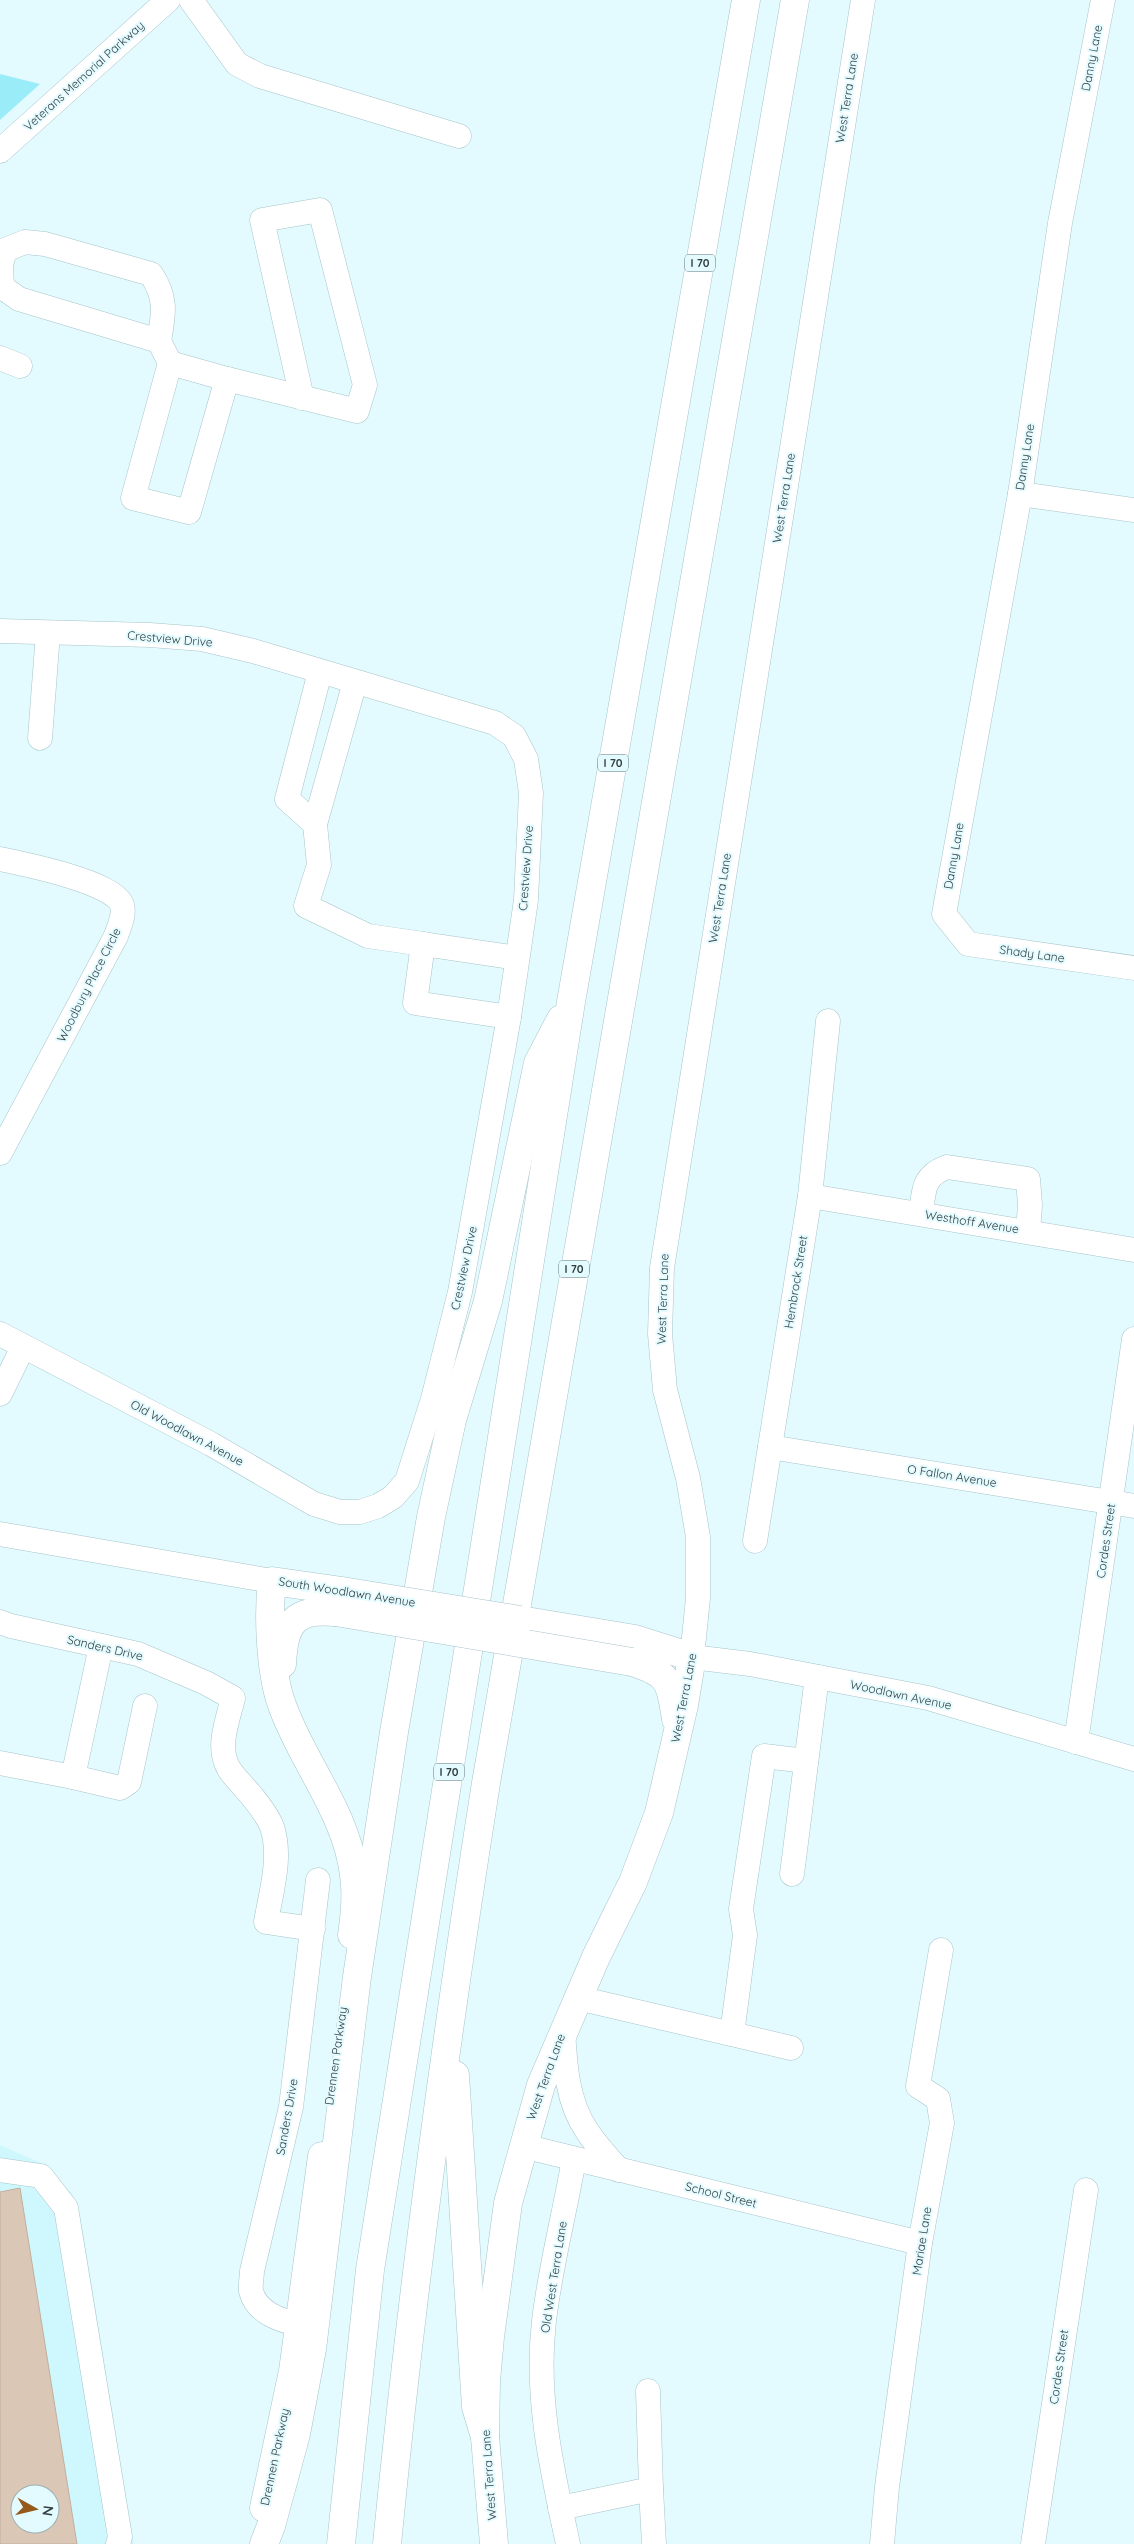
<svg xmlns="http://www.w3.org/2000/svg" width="1134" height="2544" font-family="Quicksand,sans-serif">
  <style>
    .built { fill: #cff8fe; fill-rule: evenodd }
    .green { fill: #9becf9 }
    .building { fill: #dbc7b6; stroke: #c2ae9e; fill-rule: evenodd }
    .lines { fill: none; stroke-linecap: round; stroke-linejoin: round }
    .minor-casing { stroke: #a7c4c9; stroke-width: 25 }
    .major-casing { stroke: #a7c4c9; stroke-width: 29 }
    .highway-casing { stroke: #a7c4c9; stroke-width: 29 }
    .minor { stroke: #fff; stroke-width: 24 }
    .major { stroke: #fff; stroke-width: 28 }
    .highway { stroke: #fff; stroke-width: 28 }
    .major-bridge-casing { stroke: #a7c4c9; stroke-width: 29; stroke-linecap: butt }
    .major-bridge { stroke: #fff; stroke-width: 28 }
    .labels { text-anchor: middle; stroke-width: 4; stroke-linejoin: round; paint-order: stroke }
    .shield { fill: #e3fbff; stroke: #677779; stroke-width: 1 }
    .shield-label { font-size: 11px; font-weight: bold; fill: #323e40 }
    .street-label { font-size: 12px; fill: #323e40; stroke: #e3fbff }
  </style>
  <rect width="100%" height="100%" fill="#e3fbff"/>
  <path class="built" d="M0 2145 41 2163 72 2193 82 2225 134 2544H0ZM20 2494H50V2524H20Z"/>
  <polygon class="green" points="0,74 40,84 0,120"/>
  <path class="building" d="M20 2188 77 2544H0V2192ZM20 2494H50V2524H20Z"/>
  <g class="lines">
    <defs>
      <g id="minor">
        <polyline points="191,0 237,64 260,76 459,136"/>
        <polyline points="863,0 662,1268 660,1334 665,1390 688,1478 698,1537 698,1598 692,1657 750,1664 928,1698 1134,1759"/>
        <polyline points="1103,0 1060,223 1020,494 944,914 968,944 1134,968"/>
        <polyline points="0,151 168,0"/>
        <path d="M25 242 45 244 151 274C167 298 164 313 159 341L19 299 2 287 1 265 5 250Z"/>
        <polyline points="159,341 170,363 133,498 189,512 227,379 170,363"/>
        <polyline points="0,358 20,366"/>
        <polyline points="227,379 357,411 365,385 320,210 262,220 302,398"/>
        <polyline points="1020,494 1134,510"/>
        <polyline points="0,631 150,635 202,639 253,651 495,723 514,736 526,759 531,793 526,900 509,1017 460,1292 433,1399 407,1481 393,1497 378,1506 360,1512 340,1512 314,1504 211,1444 0,1334"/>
        <polyline points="355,682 315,824 319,865 306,906 368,936 423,944"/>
        <polyline points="40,738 48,633"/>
        <polyline points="315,824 287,799 320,672"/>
        <path d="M0 859C24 864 114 882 122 905 125 916 119 926 116 936L0 1153"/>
        <polyline points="509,1017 415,1003 423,944 517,958"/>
        <polyline points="810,1196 1134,1250"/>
        <path d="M921 1214C924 1191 922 1176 947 1167L1028 1179 1030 1205 1028 1231"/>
        <polyline points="0,1394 23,1347"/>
        <polyline points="770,1447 1134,1506"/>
        <polyline points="0,1534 272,1581"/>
        <polyline points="755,1541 810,1196 828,1021"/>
        <path d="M0 1622 11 1626 138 1654 206 1683 233 1698C228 1720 216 1747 229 1769 235 1778 244 1787 251 1795 259 1805 268 1816 272 1827 282 1857 271 1892 266 1922L313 1929"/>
        <polyline points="101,1646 73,1777 120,1788 129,1782 145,1706"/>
        <polyline points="1076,1742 1134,1339"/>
        <polyline points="0,1763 73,1777"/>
        <polyline points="792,1874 817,1677"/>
        <polyline points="578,1998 791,2048"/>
        <path d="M563 2030C565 2065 567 2102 587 2131 596 2145 608 2158 619 2170"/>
        <polyline points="732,2034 745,1935 741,1909 764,1756 806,1761"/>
        <polyline points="523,2146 920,2243"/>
        <polyline points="0,2170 41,2176 66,2208 120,2537 118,2544"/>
        <path d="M299 2324C280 2321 256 2312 251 2291 250 2285 252 2277 252 2271L291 2107 318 1880"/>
        <polyline points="648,2391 651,2489"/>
        <polyline points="560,2508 651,2489 654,2544"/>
        <path d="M568 2544C552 2470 535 2397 544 2321 550 2268 565 2212 574 2159"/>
        <polyline points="882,2544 887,2487 920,2243 942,2123 938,2099 918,2086 941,1950"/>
        <polyline points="1033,2544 1086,2190"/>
      </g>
      <g id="major">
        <path d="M342 1591 272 1581C268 1615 270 1672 282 1705 302 1762 347 1813 354 1875 357 1895 355 1915 352 1935"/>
        <path d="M632 1662C669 1673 670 1681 676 1719"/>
        <path d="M282 1664C284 1623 294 1608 336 1612"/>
        <polyline points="264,2508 293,2371 322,2156"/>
        <polyline points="494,2544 485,2437 486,2381 490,2337 508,2203 541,2085 596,1957 633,1882 659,1813 684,1705 692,1657 635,1639 520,1620"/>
      </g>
      <g id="highway">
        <polyline points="455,2075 476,2407 485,2437"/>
        <polyline points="264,2544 271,2526 296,2434 312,2349 357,1977 394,1732 431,1517 452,1420 488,1301 538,1063 561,1019"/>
        <polyline points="341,2544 370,2270 571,1002 746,0"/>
        <path d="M387 2544C412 2289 446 2036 486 1783L795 0"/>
      </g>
    </defs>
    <use href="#minor" class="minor-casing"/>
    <use href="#major" class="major-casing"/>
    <use href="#highway" class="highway-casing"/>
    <use href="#minor" class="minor"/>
    <use href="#major" class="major"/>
    <use href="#highway" class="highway"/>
    <defs>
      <g id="major-bridge">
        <polyline points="342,1591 520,1620"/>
        <polyline points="336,1612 632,1662"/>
      </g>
    </defs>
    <use href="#major-bridge" class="major-bridge-casing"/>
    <use href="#major-bridge" class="major-bridge"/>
  </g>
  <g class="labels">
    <g class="shield">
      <rect x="685" y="254.5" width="30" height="17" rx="4"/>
      <rect x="598" y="754.5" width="30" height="17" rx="4"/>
      <rect x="559" y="1260.5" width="30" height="17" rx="4"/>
      <rect x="434" y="1763.5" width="30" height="17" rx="4"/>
    </g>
    <g class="shield-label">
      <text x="700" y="267">I 70</text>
      <text x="613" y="767">I 70</text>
      <text x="574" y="1273">I 70</text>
      <text x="449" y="1776">I 70</text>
    </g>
    <g class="street-label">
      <text transform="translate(1092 58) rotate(-79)" y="4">Danny Lane</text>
      <text transform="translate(84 76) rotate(-42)" y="4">Veterans Memorial Parkway</text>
      <text transform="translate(847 98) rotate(-81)" y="4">West Terra Lane</text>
      <text transform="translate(1025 457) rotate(-81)" y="4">Danny Lane</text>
      <text transform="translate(784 498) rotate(-81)" y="4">West Terra Lane</text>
      <text transform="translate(170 639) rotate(5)" y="4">Crestview Drive</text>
      <text transform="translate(954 856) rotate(-80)" y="4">Danny Lane</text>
      <text transform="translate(526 868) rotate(-86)" y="4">Crestview Drive</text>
      <text transform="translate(720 898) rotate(-81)" y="4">West Terra Lane</text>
      <text transform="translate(1032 954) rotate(8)" y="4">Shady Lane</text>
      <text transform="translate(89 985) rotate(-63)" y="4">Woodbury Place Circle</text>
      <text transform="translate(972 1222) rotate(9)" y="4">Westhoff Avenue</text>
      <text transform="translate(464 1268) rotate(-78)" y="4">Crestview Drive</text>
      <text transform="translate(796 1282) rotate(-81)" y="4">Hembrock Street</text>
      <text transform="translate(663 1299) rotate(-88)" y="4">West Terra Lane</text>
      <text transform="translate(187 1433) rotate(28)" y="4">Old Woodlawn Avenue</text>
      <text transform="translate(952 1476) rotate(9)" y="4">O Fallon Avenue</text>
      <text transform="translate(1106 1541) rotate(-82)" y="4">Cordes Street</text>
      <text transform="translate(347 1592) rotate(9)" y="4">South Woodlawn Avenue</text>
      <text transform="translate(105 1648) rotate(13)" y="4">Sanders Drive</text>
      <text transform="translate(901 1695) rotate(12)" y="4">Woodlawn Avenue</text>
      <text transform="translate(684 1698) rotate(-79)" y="4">West Terra Lane</text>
      <text transform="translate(336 2056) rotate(-82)" y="4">Drennen Parkway</text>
      <text transform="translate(546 2077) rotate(-70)" y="4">West Terra Lane</text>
      <text transform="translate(287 2117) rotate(-80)" y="4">Sanders Drive</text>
      <text transform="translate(721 2195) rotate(14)" y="4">School Street</text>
      <text transform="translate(922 2241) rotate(-81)" y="4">Mariae Lane</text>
      <text transform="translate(554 2277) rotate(-81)" y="4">Old West Terra Lane</text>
      <text transform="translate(1059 2367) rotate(-82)" y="4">Cordes Street</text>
      <text transform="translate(275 2457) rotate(-78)" y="4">Drennen Parkway</text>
      <text transform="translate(489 2475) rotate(-94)" y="4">West Terra Lane</text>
    </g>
  </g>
  <g transform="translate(35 2509) rotate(98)"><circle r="24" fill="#e3fbff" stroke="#9cafb3"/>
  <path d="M0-4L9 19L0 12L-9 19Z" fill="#96591b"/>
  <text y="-8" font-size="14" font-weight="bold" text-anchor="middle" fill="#323e40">N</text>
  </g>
</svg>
